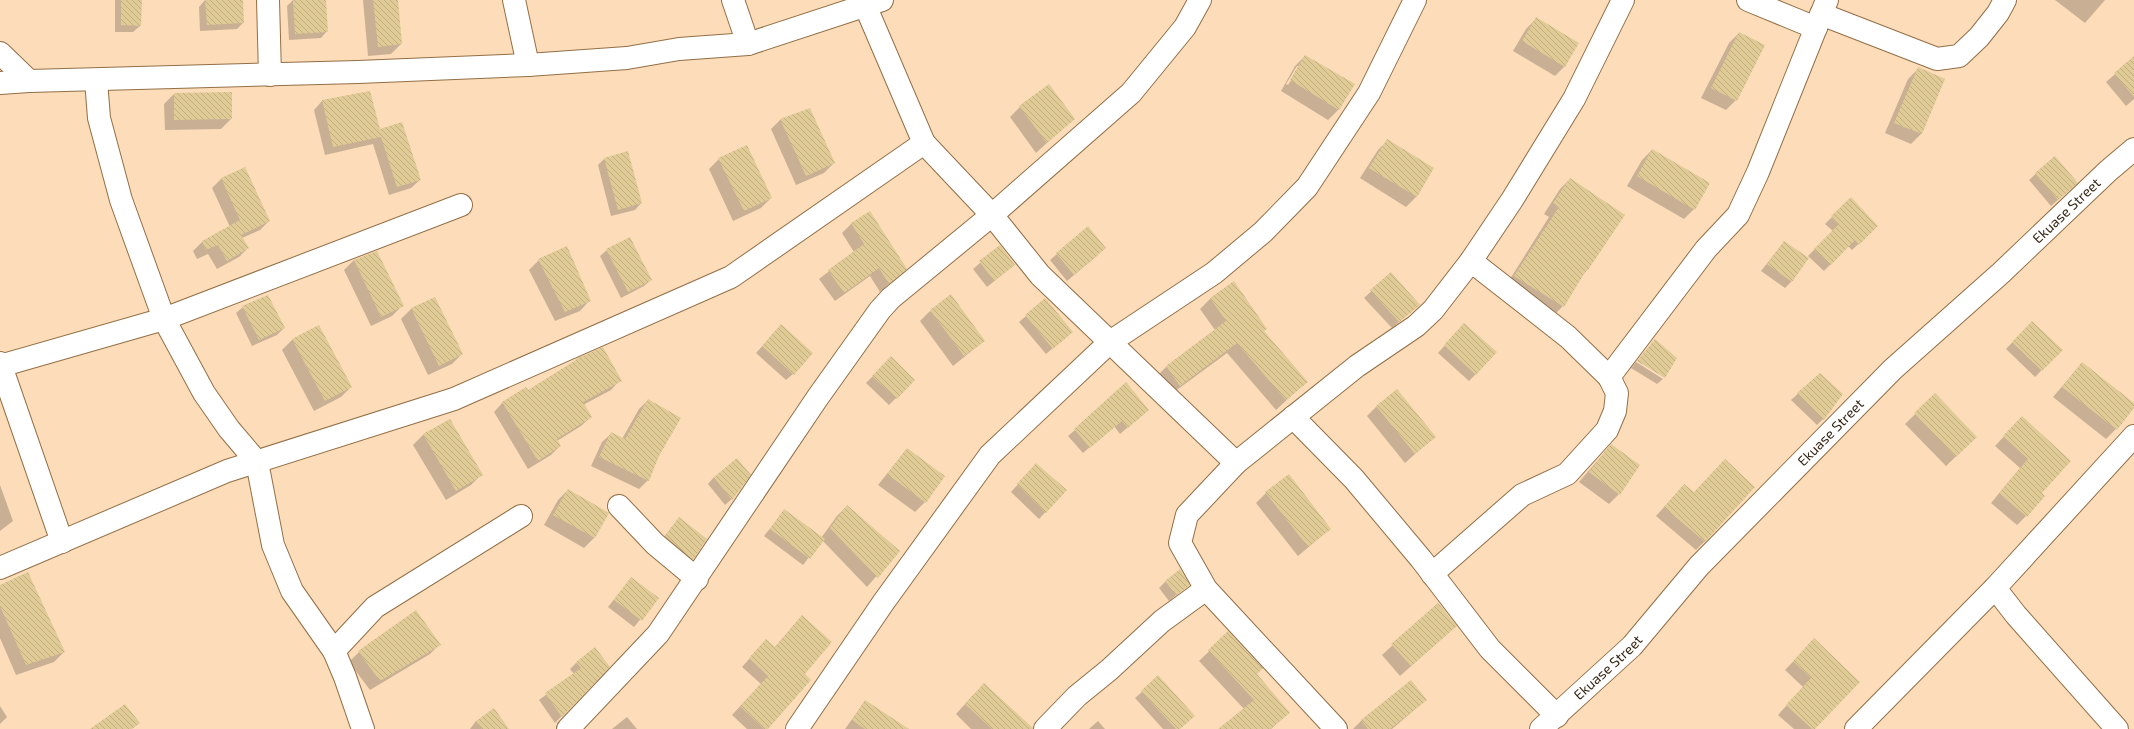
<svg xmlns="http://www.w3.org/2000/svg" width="2134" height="729" font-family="'Exo 2',sans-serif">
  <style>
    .shadow { fill: #0003; fill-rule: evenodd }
    .building { fill: url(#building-back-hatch) }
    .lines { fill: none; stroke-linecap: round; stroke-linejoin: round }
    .minor-casing { stroke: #936f46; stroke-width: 24 }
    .minor { stroke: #fff; stroke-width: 22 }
    .labels { text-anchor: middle; stroke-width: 3; stroke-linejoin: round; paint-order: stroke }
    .street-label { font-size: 14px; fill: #362715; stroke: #fcdcb9 }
  </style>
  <defs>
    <pattern id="building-back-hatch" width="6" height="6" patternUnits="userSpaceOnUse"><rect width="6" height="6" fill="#e0cb96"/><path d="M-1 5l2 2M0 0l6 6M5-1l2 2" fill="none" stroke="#c1ae80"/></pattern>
  </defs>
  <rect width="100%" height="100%" fill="#fcdcb9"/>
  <g class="shadow">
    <polygon points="115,0 141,0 140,26 133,32 115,32"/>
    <polygon points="205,0 242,0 243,23 237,29 200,31 199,7"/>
    <polygon points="293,0 325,0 327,31 321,38 289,40 287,6"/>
    <polygon points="363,0 397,0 401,44 391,54 368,56"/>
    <polygon points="2055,0 2105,0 2085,23"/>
    <polygon points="1536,19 1565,66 1555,76 1513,51 1526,29"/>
    <polygon points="1739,33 1736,100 1726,110 1701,98 1729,43"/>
    <path d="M1305 56 1353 85 1338 110 1328 120 1281 91 1295 66ZM1297 66H1300L1288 85 1286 84Z"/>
    <polygon points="2134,58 2134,99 2126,106 2106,82"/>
    <polygon points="1918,69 1944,79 1921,134 1911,144 1885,133 1908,79"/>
    <polygon points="174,94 231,119 221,129 165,130 164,104"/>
    <polygon points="322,101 379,131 420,180 411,188 389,195 373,144 325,155 314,110"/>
    <polygon points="1020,107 1073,119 1036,153 1010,117"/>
    <polygon points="781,119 834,163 824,173 796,185 771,129"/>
    <polygon points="1388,140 1433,168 1416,197 1406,207 1360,178 1378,150"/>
    <polygon points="1652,150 1694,209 1684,219 1627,186 1642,160"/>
    <polygon points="2054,157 2070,189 2051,206 2029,180"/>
    <polygon points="604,159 641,203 635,210 611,216 598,165"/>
    <polygon points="719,159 771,198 761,208 733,221 709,169"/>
    <polygon points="245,168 269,221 260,230 242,238 248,248 239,257 217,269 208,254 197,259 193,251 202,242 230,227 212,188 221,179"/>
    <polygon points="1570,179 1588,269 1582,275 1563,306 1553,316 1505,287 1549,217 1544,214 1560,189"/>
    <polygon points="1850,199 1877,226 1852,250 1848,246 1824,271 1808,256 1833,231 1825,224"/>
    <polygon points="870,212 898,275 880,292 870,276 835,301 819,279 854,252 842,233 851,224"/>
    <polygon points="1088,228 1098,255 1067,281 1050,260"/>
    <polygon points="1784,242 1792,281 1785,288 1761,271"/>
    <polygon points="1000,246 1014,265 987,287 973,269"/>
    <polygon points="607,250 651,280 644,286 621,298 600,256"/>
    <polygon points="354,260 402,306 392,316 371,326 344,270"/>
    <polygon points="539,260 590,300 580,311 555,321 529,270"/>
    <polygon points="1391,273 1419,305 1392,328 1364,298"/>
    <polygon points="435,298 462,354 452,364 428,375 401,319 411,309"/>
    <polygon points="1210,299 1263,332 1306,382 1276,410 1227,353 1170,395 1156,377 1166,367 1215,330 1200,309"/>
    <polygon points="243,307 284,328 277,335 252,346 236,313"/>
    <polygon points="930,311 984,341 953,366 920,321"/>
    <polygon points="1026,316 1072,332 1046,354 1019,322"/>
    <polygon points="2032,322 2061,350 2035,377 2006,349"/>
    <polygon points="318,326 351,387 341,397 314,411 282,350 292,340"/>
    <polygon points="1458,331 1476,374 1469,381 1438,353"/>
    <polygon points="775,332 793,374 786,380 756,353"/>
    <polygon points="891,358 914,380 889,405 866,383"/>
    <polygon points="1636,362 1663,379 1657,384 1631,368"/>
    <polygon points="2082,363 2134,404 2116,429 2106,439 2053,397"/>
    <polygon points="1820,374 1823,419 1817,425 1791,400"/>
    <polygon points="620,380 611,390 583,405 591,417 581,426 557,441 560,446 551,455 528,469 494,412 503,402 527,392"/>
    <polygon points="1935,395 1976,437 1946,466 1905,424"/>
    <polygon points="648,400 648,480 639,489 591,466 602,442 611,434 622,439 639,409"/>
    <polygon points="1377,406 1434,437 1405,463 1367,416"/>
    <polygon points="1141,416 1120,434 1114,426 1083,453 1068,436 1075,430"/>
    <polygon points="2022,417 2040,493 2026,516 2017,525 1991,503 2020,468 1995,446"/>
    <polygon points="449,420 481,475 471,485 446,500 413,445 423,435"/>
    <polygon points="1611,445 1619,494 1609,504 1579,482"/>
    <polygon points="907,449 925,502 915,512 878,485"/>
    <polygon points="1030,471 1066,490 1039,519 1011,492"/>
    <polygon points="714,477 732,499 725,505 708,484"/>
    <polygon points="0,485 13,521 0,531"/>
    <polygon points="1684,485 1705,541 1696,550 1656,516"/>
    <polygon points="568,490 608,513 594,538 584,548 544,525 558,500"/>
    <polygon points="1266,493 1330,529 1298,556 1256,503"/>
    <polygon points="847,506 898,551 867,587 822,540 803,565 764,536 784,511 821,538 837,516"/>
    <polygon points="679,518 692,559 686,565 659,543"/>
    <polygon points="631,578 658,598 634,627 608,607"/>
    <polygon points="1166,581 1188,585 1169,601 1159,588"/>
    <polygon points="0,586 64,652 54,662 16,675 0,638"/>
    <polygon points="1437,604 1445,636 1400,676 1382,655"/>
    <polygon points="794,625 803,674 767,729 747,729 732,715 761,684 742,667 758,649 774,648"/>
    <polygon points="1228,633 1256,674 1288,713 1271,729 1220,729 1244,709 1199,661"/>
    <polygon points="1814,640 1814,729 1794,729 1778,715 1803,687 1785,670"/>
    <polygon points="440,644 430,654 370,690 349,662 359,652"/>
    <polygon points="576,663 608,667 555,723 539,700 574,674 570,669"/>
    <polygon points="1142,692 1179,729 1163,729 1135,698"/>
    <polygon points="974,694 1031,729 971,729 956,714"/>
    <polygon points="1426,700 1392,729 1353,729 1362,720"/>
    <polygon points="865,701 892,729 845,729"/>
    <polygon points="0,706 7,717 0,724"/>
    <polygon points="627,717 637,729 612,729"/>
    <polygon points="476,721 508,729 470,729"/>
    <polygon points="1098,721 1105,729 1089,729"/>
  </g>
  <g class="building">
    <polygon points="121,0 142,0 141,26 121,25"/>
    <polygon points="205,0 243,0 244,23 207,25"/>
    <polygon points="293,0 326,0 328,32 295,34"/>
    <polygon points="373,0 398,0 402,44 378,47"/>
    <polygon points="1536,17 1579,43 1565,67 1522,41"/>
    <polygon points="1739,32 1765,45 1737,101 1711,88"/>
    <polygon points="1305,55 1355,84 1339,110 1290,80"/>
    <polygon points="2134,56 2134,97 2114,73"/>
    <polygon points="1918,67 1945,79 1922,134 1894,123"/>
    <polygon points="1049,84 1075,119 1047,143 1019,106"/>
    <polygon points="370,91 380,129 402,122 421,180 397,187 381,137 333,147 322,100"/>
    <polygon points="232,92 232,119 174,120 174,93"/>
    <polygon points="810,108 835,163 806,176 780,119"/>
    <polygon points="1387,139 1434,168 1417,197 1369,168"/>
    <polygon points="747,145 772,198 744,211 718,158"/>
    <polygon points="1652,149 1710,183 1695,210 1637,176"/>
    <polygon points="628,151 642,203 618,210 604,158"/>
    <polygon points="2055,156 2078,183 2058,200 2035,173"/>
    <polygon points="245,167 270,221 241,235 249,248 227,261 218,245 206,250 202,241 240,220 221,178"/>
    <polygon points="1570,178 1625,215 1588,270 1587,269 1564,307 1514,276 1559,207 1553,203"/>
    <polygon points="1851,197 1878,226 1859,245 1855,240 1831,265 1814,249 1839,224 1831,216"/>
    <polygon points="870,211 907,269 889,284 879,268 844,293 828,270 864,244 851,223"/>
    <polygon points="1088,226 1106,248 1074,275 1056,253"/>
    <polygon points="630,237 652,280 628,292 606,249"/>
    <polygon points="1784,241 1809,258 1792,282 1767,264"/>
    <polygon points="1000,245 1015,265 994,281 979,261"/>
    <polygon points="567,246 591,301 565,312 538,259"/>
    <polygon points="377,251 404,306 381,317 354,260"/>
    <polygon points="1391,272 1420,305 1399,322 1370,290"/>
    <polygon points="1234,281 1267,329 1264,331 1308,382 1286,400 1237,343 1180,386 1166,366 1226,321 1210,298"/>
    <polygon points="951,294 985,341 964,356 930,310"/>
    <polygon points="268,295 285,328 259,340 242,306"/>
    <polygon points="435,297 463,354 439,366 411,308"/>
    <polygon points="1045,298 1073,332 1053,349 1025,315"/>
    <polygon points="2032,321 2063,350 2042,371 2012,342"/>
    <polygon points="1464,323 1497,352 1476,375 1444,345"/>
    <polygon points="781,324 813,353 794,375 762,346"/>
    <polygon points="319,325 352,387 325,401 292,339"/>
    <polygon points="1655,339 1677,358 1665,378 1637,361"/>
    <polygon points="603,347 622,381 583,402 592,417 557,439 561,446 538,461 502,402 526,387 528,390 576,360 576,359"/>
    <polygon points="891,356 915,380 897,399 872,376"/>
    <polygon points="2082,362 2134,403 2134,408 2117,430 2062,387"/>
    <polygon points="1820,373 1843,394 1824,420 1797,393"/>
    <polygon points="1126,382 1149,410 1128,428 1122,421 1090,448 1074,429"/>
    <polygon points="1397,389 1436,437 1415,454 1376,406"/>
    <polygon points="1935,393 1977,437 1956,457 1914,413"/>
    <polygon points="648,399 681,418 659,456 649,481 599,457 611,432 625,439"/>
    <polygon points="2022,416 2071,461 2042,493 2045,496 2027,517 1999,493 2028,459 2003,436"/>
    <polygon points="450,419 483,475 456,491 423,434"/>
    <polygon points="1611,444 1640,465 1620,495 1589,472"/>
    <polygon points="907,448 945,476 926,503 887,474"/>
    <polygon points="737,458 751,475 732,500 714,477"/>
    <polygon points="1725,459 1755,487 1705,542 1664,507 1684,484 1694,492"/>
    <polygon points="1036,463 1067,490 1046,513 1017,484"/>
    <polygon points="1289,474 1331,529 1308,547 1265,492"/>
    <polygon points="568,489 609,513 595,538 553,515"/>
    <polygon points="847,505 900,551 878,578 830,528"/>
    <polygon points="784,509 825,539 810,559 770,529"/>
    <polygon points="679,517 707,539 693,560 665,536"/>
    <polygon points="1180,569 1190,585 1176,595 1165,581"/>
    <polygon points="28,572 65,652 26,665 0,606 0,585"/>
    <polygon points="631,577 659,598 642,621 614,600"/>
    <polygon points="1438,603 1457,626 1411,666 1391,644"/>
    <polygon points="416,610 441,645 380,681 358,651"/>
    <polygon points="802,615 832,642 805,674 811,680 768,729 764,729 740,706 768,676 749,658 766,639 775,647"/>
    <polygon points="1228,631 1263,668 1257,674 1290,713 1270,729 1218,729 1254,700 1208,650"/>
    <polygon points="1814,638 1860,682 1815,729 1812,729 1786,705 1811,678 1793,661"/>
    <polygon points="595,647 610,667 562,717 545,693 581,668 576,662"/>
    <polygon points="1158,675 1195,716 1180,729 1176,729 1141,691"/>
    <polygon points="1411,680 1427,700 1390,729 1368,729 1361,720"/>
    <polygon points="984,683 1033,728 1033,729 992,729 965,704"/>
    <polygon points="865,700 909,729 865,729 852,720"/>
    <polygon points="125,704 140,723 132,729 90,729"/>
    <polygon points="494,708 509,729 482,729 476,721"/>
  </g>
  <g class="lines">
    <defs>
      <g id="minor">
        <polyline points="268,0 270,75"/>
        <polyline points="514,0 528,65"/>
        <polyline points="733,0 748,44"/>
        <polyline points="1748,0 1816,28"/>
        <polyline points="865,5 924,143"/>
        <polyline points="1821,14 1937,59 1959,56 1979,37 1998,13 2005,0"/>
        <polyline points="0,53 29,81"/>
        <polyline points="96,80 99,118 121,200 164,319 204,393 229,429 257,462 273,545 292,591 334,651 345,677 363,729"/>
        <polyline points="0,83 29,81 358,72 528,65 627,58 679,49 748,44 882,0"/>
        <polyline points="0,363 62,542"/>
        <polyline points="0,366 164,319 461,205"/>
        <polyline points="1609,377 1706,249 1738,215 1758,172 1827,0"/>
        <polyline points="1293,417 1354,479 1421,559 1490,649 1557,716"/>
        <polyline points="619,506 655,544 697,579"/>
        <polyline points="0,568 227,471 454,399 731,277 924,143 992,215 1040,275 1236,463"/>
        <polyline points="1432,574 1522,495 1567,474 1607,430 1615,411 1617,393 1609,377 1568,337 1471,261"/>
        <polyline points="1995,588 2016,615 2117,729"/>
        <polyline points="334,651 375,607 521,516"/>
        <polyline points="568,729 658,634 818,397 880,310 891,298 992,215 1131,93 1185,27 1200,0"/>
        <polyline points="797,729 883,603 990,455 1110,342 1214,273 1263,232 1307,187 1369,93 1415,0"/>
        <polyline points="1045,729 1077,696 1109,670 1162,621 1206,589"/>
        <polyline points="1336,729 1206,589 1180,543 1187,515 1236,463 1357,366 1416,326 1433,310 1471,261 1512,200 1574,99 1623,0"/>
        <path id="s1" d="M1541 729 1632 646 1699 566 1893 369 2001 273 2108 171 2134 149"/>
        <polyline points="1856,729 1995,588 2134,436"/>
      </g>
    </defs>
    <use href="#minor" class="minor-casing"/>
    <use href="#minor" class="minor"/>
  </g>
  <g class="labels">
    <g class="street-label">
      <text dy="5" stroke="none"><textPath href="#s1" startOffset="739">Ekuase Street</textPath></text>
      <text dy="5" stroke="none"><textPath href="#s1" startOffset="415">Ekuase Street</textPath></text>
      <text dy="5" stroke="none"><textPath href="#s1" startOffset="91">Ekuase Street</textPath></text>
    </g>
  </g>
</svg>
